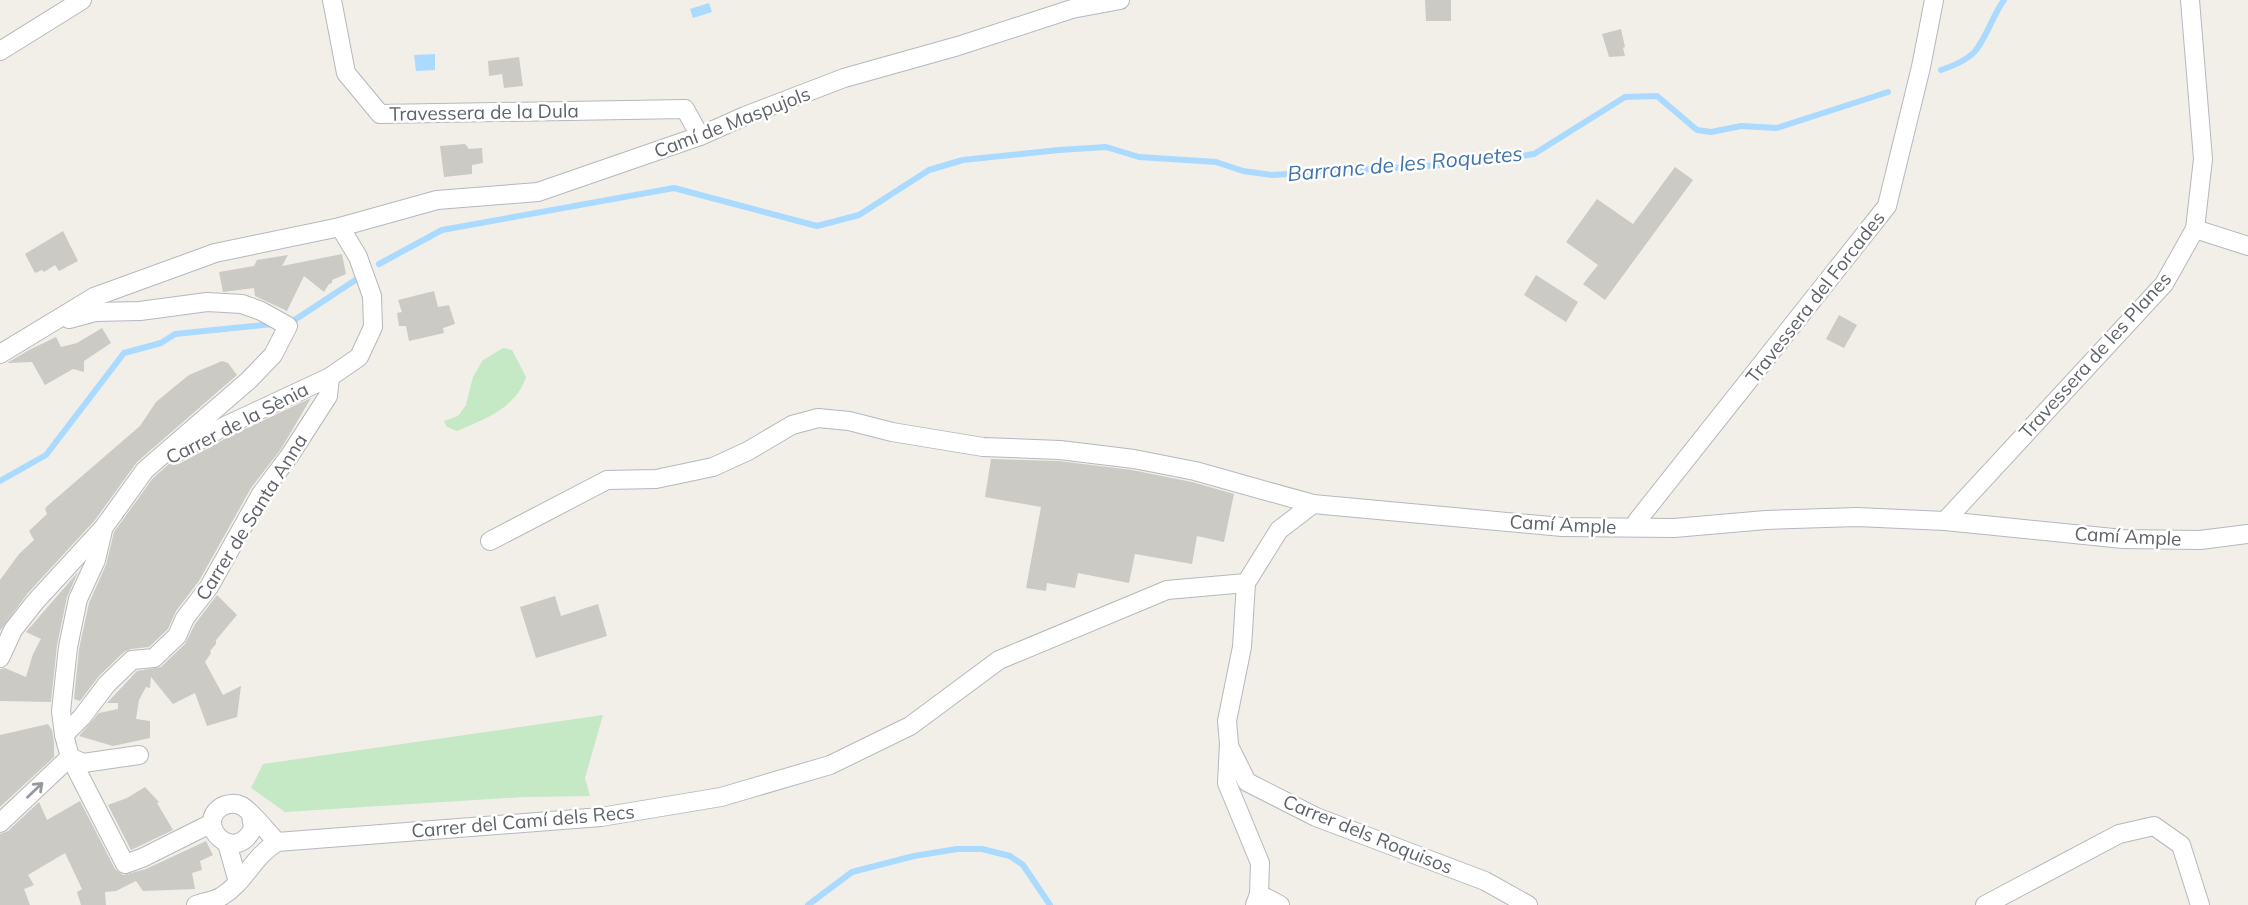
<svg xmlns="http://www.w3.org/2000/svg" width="2248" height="905" font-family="Mulish,sans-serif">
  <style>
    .green { fill: #c5e8c5 }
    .water { fill: #aadaff }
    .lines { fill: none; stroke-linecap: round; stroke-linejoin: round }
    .stream { stroke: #aadaff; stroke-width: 6 }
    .building { fill: #cccac5 }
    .street-casing { stroke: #b5b8bc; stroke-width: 20 }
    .street { stroke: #fff; stroke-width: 18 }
    .oneway { stroke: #979a9d }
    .labels { text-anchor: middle; stroke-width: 5; stroke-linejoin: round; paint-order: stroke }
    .street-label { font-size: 19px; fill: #5f6368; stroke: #fff }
    .water-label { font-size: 21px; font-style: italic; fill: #4174aa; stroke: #fff }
  </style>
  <rect width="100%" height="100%" fill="#f1efe8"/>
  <g class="green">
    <path d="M503 348 512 350 526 377C516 408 485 419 457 431L447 427 444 421 458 416 466 405 473 377 483 360Z"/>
    <polygon points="603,715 585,778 590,796 523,797 285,812 251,788 263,764"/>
  </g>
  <g class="water">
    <polygon points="709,3 712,12 693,18 690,9"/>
    <polygon points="435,54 435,70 416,71 414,55"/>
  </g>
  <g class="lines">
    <g class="stream">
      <path d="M1941 70C1953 66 1968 60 1976 50 1987 36 1993 15 2004 0"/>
      <polyline points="379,264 442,230 674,188 817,226 859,215 929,170 963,160 1059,150 1106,147 1139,157 1216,162 1243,171 1272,175 1475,163 1534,154 1625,97 1657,96 1697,130 1711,132 1741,126 1777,128 1888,92"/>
      <polyline points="293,321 357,279"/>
      <polyline points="0,481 46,455 124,353 161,343 175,334 273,324"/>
      <polyline points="808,905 852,872 914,856 957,849 982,849 1010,856 1023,865 1050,905"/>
    </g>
  </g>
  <g class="building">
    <polygon points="1425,0 1451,0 1451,21 1426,21"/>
    <polygon points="1621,29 1625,47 1623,48 1625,56 1609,57 1602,34"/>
    <polygon points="519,57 523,86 504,88 502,74 489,76 488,61"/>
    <polygon points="465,144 469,149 482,148 483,163 472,165 472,174 444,177 440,146"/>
    <polygon points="1675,167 1693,180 1605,300 1583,284 1598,265 1566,242 1597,199 1633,224"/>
    <polygon points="63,231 78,261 59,271 55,265 44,272 42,270 35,273 25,254"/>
    <polygon points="342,254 346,274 332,280 332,283 329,284 324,292 304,276 287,311 255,296 254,288 223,292 219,272 254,266 257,260 288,255 282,266"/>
    <polygon points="1536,275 1578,302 1566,322 1524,295"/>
    <polygon points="434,291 438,307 449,305 455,324 443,328 444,333 409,341 406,326 399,326 397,313 402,312 398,300"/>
    <polygon points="1839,315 1857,325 1844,348 1826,339"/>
    <polygon points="102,328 111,343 84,361 84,372 73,369 45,385 32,362 7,363 29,350 56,337 61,347 77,343"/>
    <polygon points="222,361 228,363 237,375 137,462 95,520 27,594 0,631 0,580 19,554 34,540 29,531 47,514 45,508 140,426 156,402 179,383 189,375"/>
    <polygon points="311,398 281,449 251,488 199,581 176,611 168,629 149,647 131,649 124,652 99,676 80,701 74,699 79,649 89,603 106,565 114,532 153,478 169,464 179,464 230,436"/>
    <polygon points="991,459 1059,461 1132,470 1192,482 1234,494 1224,542 1197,536 1192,564 1135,554 1129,583 1078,573 1075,588 1047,583 1046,591 1026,588 1041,507 985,497"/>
    <polygon points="78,572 67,597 57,645 51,702 0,701 0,669 5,668 26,677 33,654 41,639 26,632"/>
    <polygon points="217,595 237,615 216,640 216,644 210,651 211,653 205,662 223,695 241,686 237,717 207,726 195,693 173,704 151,677 150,688 146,687 139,700 136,719 150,721 150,738 113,746 79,736 99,713 118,709 118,703 107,703 137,671 161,667 185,644 195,624"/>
    <polygon points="555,596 561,616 598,604 607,636 536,658 520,607"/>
    <polygon points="48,724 52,730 54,743 54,757 0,807 0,735"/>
    <polygon points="145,787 159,802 157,803 173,830 131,850 108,805 127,798"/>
    <polygon points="80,801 115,869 123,875 146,869 206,841 213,855 200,861 202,870 192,873 195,889 143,891 136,881 116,891 105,892 106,905 81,905 77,892 82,889 65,853 28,875 34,885 24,889 30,905 0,905 0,834 8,831 39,802 47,820"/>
  </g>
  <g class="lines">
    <defs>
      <g id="street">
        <polyline points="332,0 346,73 380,114 685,109 700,136"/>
        <polyline points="0,51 82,0"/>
        <polyline points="2195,229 2248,246"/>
        <polyline points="0,354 94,297 215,253 340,227 437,200 538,192 700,136 745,116 844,78 958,46 1072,9 1120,0"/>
        <polyline points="174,454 225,426 330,377 359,357 373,327 372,296 358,257 340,227"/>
        <polyline points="1637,521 1887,206 1921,67 1934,0"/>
        <polyline points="1945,521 2164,284 2195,229 2203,159 2190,0"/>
        <polyline points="103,530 96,560 78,599 68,647 61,711 64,735 70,757 125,864 142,858 212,823"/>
        <polyline points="490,541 607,480 656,479 713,467 748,451 792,425 818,418 849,421 892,432 983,447 1060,450 1134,459 1195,471 1313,504"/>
        <polyline points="0,658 13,630 35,602 104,527 145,470 249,380 273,355 288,326 261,311 242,304 207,302 140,311 95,312 69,319"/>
        <polyline points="64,735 82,717 107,684 132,660 154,658 177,636 185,618 209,587 261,494 290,455 328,396 330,377"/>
        <polyline points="1230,748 1247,782 1316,817 1485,881 1528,905"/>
        <polyline points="70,757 83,763 139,755"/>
        <path d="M251 815 253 828C235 866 194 825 221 807 228 803 236 803 242 806 251 811 269 834 277 842"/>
        <polyline points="0,823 70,757"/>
        <polyline points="227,843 238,882"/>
        <polyline points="1259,894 1280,905"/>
        <path d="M196 905C204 902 215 901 222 896 244 883 253 857 277 842L601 817 721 797 830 765 910 726 999 660 1167 590 1246 583"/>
        <polyline points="1255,905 1259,894 1260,863 1227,783 1229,744 1227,721 1242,647 1246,583 1279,530 1313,504 1562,527 1674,528 1766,520 1857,517 1945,521 2123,539 2200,540 2248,534"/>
        <polyline points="1985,905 2119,834 2154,826 2181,845 2200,905"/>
      </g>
    </defs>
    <use href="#street" class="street-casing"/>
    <use href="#street" class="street"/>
  </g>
  <defs><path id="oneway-shaft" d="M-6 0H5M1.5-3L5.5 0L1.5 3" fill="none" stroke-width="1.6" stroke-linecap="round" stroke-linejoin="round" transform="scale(1.75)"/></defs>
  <use class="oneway" href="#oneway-shaft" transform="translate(35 790) rotate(-44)"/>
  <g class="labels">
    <g class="street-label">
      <text transform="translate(484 112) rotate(-1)" y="7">Travessera de la Dula</text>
      <text transform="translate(732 122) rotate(-21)" y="7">Camí de Maspujols</text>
      <text transform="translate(1815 297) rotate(-52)" y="7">Travessera del Forcades</text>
      <text transform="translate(2095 355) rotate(-48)" y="7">Travessera de les Planes</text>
      <text transform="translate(237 423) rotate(-27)" y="7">Carrer de la Sènia</text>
      <text transform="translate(251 517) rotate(-58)" y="7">Carrer de Santa Anna</text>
      <text transform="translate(1563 524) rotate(3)" y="7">Camí Ample</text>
      <text transform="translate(2128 536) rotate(3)" y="7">Camí Ample</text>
      <text transform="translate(523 821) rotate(-5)" y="7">Carrer del Camí dels Recs</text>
      <text transform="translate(1368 834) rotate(22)" y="7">Carrer dels Roquisos</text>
    </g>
    <g class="water-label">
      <text transform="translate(1405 164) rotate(-5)" y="7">Barranc de les Roquetes</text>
    </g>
  </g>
</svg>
